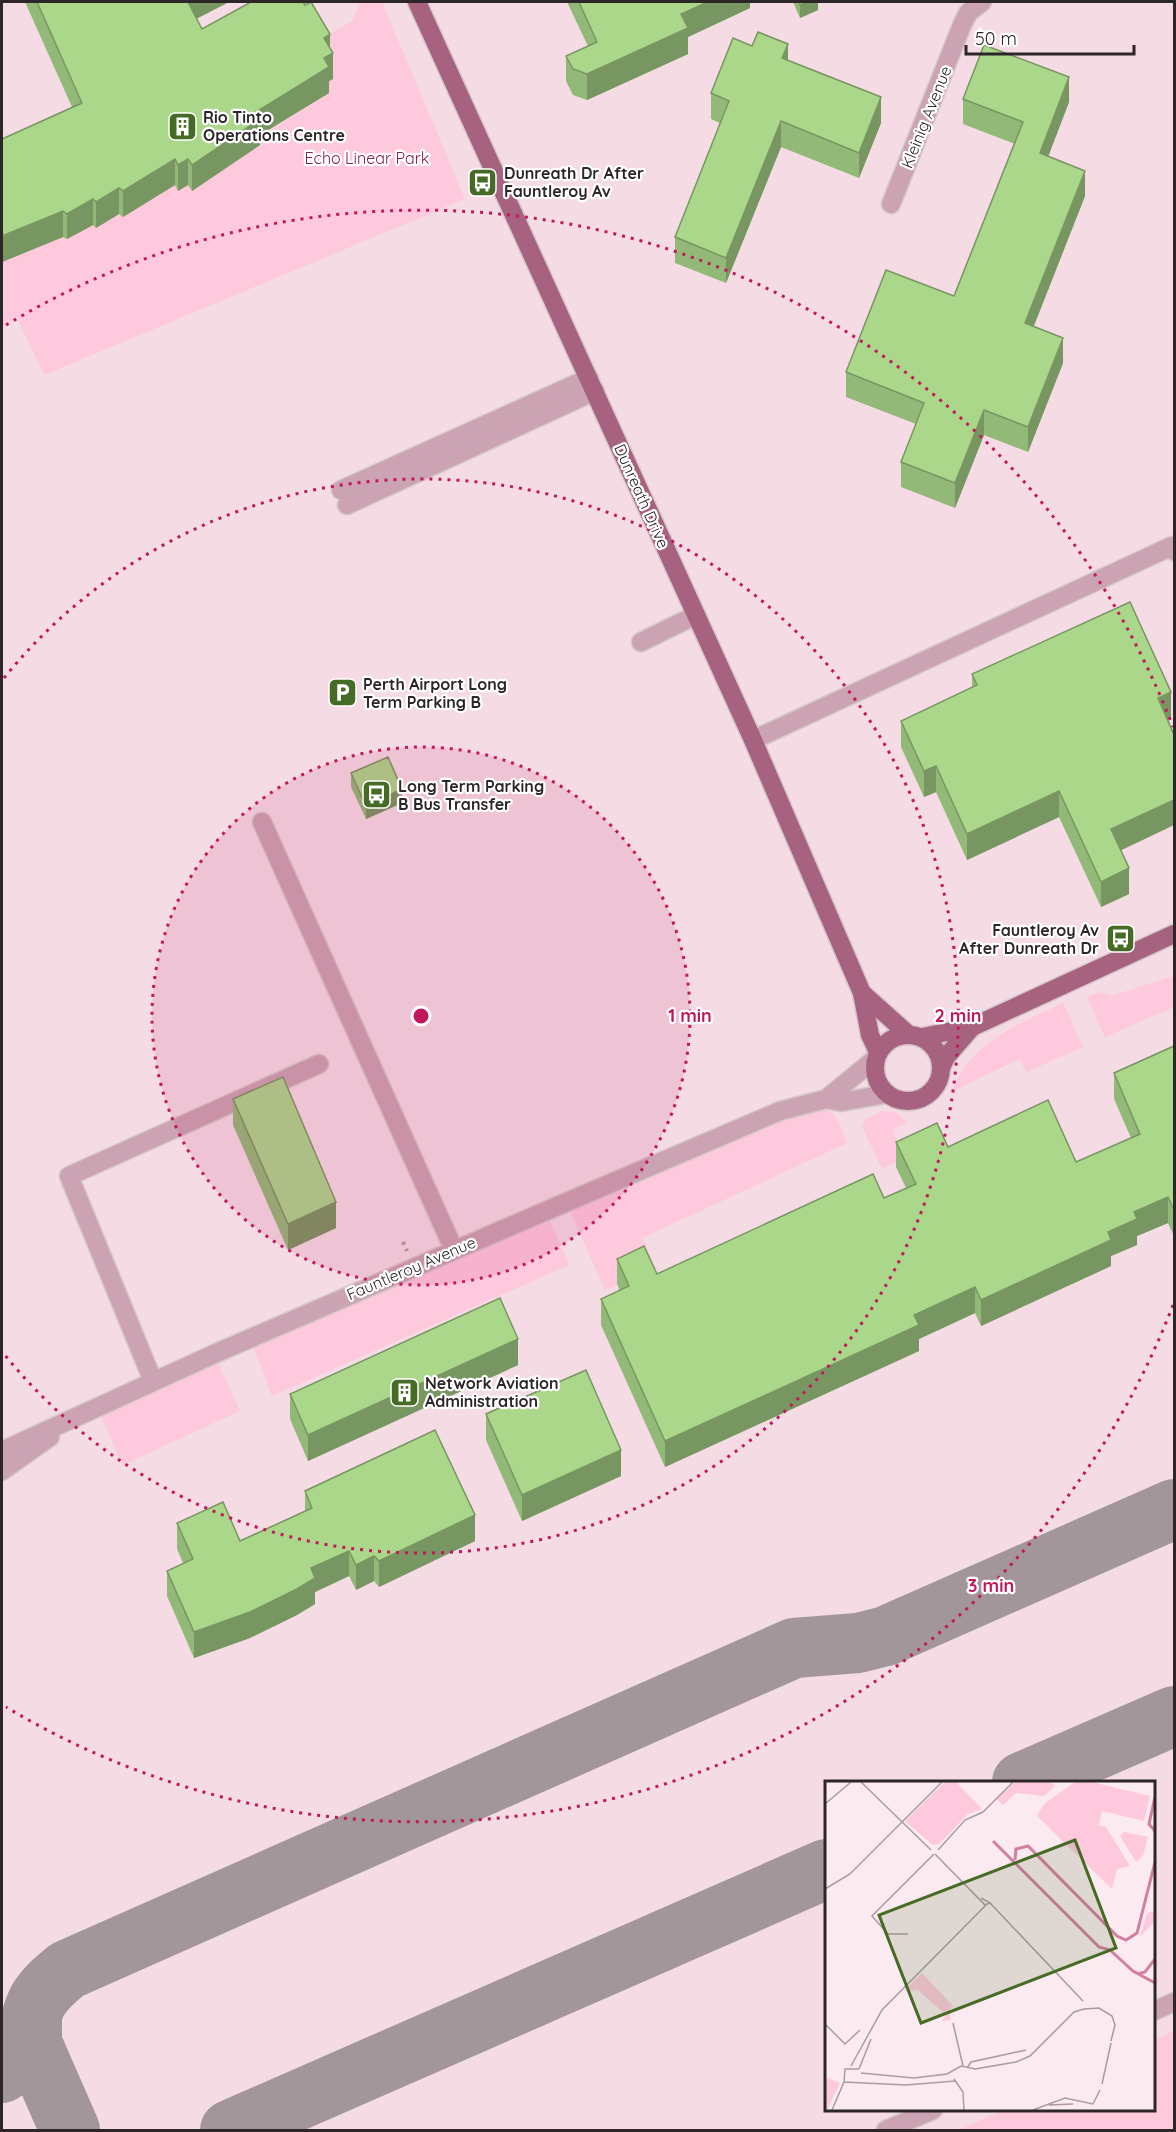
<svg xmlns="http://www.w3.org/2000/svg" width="1176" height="2132" font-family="Quicksand,sans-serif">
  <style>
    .built { fill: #f4dbe4; fill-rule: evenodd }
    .green { fill: #fec8dd }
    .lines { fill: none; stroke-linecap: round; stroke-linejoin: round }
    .taxiway { stroke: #a2969b; stroke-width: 60 }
    .minor-casing { stroke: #d6c7cc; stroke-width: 21 }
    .major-casing { stroke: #d6c7cc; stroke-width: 21 }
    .path { stroke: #aa9da2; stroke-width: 4; stroke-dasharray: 3 4.5; stroke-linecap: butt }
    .minor { stroke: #cba3b2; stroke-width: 18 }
    .major { stroke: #a7627f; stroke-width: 18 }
    .wall { fill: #93b978 }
    .shaded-wall { fill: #789661 }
    .building { fill: #abd78b; stroke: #789661; stroke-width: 1.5 }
    .ring { fill: none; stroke: #c2185b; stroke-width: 3; stroke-dasharray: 3 6 }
    .labels { text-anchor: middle; stroke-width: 4.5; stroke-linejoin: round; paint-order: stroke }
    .poi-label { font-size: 16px; font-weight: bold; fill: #2c2629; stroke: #fff; text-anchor: start }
    .street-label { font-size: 16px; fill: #2c2629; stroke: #fff }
    .park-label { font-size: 16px; fill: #832053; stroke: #fff }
    .inset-river { fill: none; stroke: #d37fa2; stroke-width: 3 }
    .inset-road { fill: none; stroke: #a89ca0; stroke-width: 1.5 }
    .view { fill: #456b24; fill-opacity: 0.15; stroke: #456b24; stroke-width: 3 }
    .inset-edge { fill: none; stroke: #2c2629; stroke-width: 3 }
    .centre { fill: #c2185b; stroke: #fff; stroke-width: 3 }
    .ring-label { font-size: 18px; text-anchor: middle; font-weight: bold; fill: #c2185b; stroke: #fff; stroke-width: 4.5; stroke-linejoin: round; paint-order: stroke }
  </style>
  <rect width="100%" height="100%" fill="#fbeaf0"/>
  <path class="built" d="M2 2H1174V2130H2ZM826 1782H1154V2110H826Z"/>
  <g class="green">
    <polygon points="361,2 382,2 465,199 44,375 17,318 2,326 2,262 63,237 68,239 144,178 188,185 192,191 212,178 208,170 329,93 319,41 352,21"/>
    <polygon points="1174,976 1174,1007 1105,1037 1087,997 1101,992 1111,996"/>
    <path d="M1063 1003 1083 1047 1026 1072 1020 1059 952 1091C971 1042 1018 1024 1063 1003Z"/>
    <path d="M822 1107C838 1113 841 1128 847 1143L642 1238 655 1266 605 1290 569 1209 807 1110Z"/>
    <polygon points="882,1111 896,1112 907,1122 892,1130 905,1157 882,1169 862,1126 866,1119"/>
    <polygon points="549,1218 569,1265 272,1396 253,1347"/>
    <polygon points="214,1354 240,1411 123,1465 97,1408"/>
    <polygon points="1174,2031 1174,2130 959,2130 1004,2110 1154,2110 1154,2040"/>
  </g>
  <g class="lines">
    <g class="taxiway">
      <polyline points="1022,1782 1174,1716"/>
      <polyline points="32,2020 32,2043 70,2130"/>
      <path d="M2 2073C34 2054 23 2027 38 2000 46 1987 56 1979 67 1970L794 1648 858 1643 886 1636 1174 1509"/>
      <polyline points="230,2130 826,1869"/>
    </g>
    <defs>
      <g id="minor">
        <polyline points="891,204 962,25 968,13 982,2"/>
        <polyline points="341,490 589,378"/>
        <polyline points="347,505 595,391"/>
        <polyline points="641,642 696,615"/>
        <polyline points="753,740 1172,546 1174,551"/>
        <polyline points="262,822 454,1250"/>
        <polyline points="826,1099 841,1102 886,1094"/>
        <polyline points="153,1381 69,1176 319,1064"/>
        <polyline points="2,1451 214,1354 546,1211 780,1111 826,1099 876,1058"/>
        <polyline points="2,1471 50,1437"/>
        <polyline points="1154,2011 1174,2002"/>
        <polyline points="886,2130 933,2110"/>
      </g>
      <g id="major">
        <polyline points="417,2 753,740 862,993 870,1035 878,1052"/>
        <polyline points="862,993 909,1035"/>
        <circle cx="908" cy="1068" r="33"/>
        <polyline points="922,1037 972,1027 1174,934"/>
        <polyline points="941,1068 946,1057 972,1027"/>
      </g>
    </defs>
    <use href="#minor" class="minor-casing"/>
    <use href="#major" class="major-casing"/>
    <polyline class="path" points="403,1242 407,1251"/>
    <use href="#minor" class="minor"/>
    <use href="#major" class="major"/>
  </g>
  <g class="wall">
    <polygon points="25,2 229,2 196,19 202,29 330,48 333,79 329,81 329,93 260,135 260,145 192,191 188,185 178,191 175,185 123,217 119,214 96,228 93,225 67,239 63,237 2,262 72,107"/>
    <polygon points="567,2 750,2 750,8 688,37 688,54 587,100 573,95 566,81 566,56 588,46"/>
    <polygon points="793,2 818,2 818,10 800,18"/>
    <polygon points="788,60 881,123 859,178 781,147 726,283 675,263 675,237 720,123 711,119 711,93"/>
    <polygon points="963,99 1069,102 1048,156 1085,196 1034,326 1063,363 1028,452 984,435 955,508 901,487 901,462 916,424 846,397 846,372 954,296 1015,144 963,124"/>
    <polygon points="972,674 1171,718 1168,719 1174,735 1174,825 1121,850 1129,894 1101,907 1059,817 967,860 936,792 924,797 901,747 901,721 972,688"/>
    <polygon points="351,773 402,803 366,819 351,787"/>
    <polygon points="1174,1046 1174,1233 1173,1234 1168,1223 1137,1236 1137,1245 1111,1256 1111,1266 981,1326 975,1313 919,1339 919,1351 665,1467 601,1325 601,1299 620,1291 617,1284 617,1259 657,1274 884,1198 906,1188 896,1167 896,1142 948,1147 1076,1162 1131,1138 1114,1099 1114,1073"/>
    <polygon points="233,1099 336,1228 288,1250 233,1125"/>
    <polygon points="518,1365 308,1461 290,1419 290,1394"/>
    <polygon points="486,1414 621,1476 522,1521 486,1440"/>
    <polygon points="305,1491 475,1541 379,1587 374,1581 356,1590 349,1576 315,1592 315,1604 297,1615 250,1638 194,1658 167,1596 167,1571 183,1563 177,1549 177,1523 240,1541 305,1511"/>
  </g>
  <g class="shaded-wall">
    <polygon points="186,2 229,2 186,24"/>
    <polygon points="708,2 750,2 750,8 688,37 688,54 587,100 587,74 681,14"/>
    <polygon points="807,2 818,2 818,10 800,18 800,5"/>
    <polygon points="330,34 330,55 333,53 333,79 329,81 329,93 260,135 260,145 192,191 192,165 324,38"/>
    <polygon points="788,44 788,70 782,58"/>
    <polygon points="1069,77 1069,102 1040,178 1040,153"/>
    <polygon points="881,97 881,123 859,178 859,153"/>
    <polygon points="781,121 781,147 726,283 726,258"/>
    <polygon points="175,159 175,185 123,217 123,191"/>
    <polygon points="188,159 188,185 178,191 178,165"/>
    <polygon points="1085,171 1085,196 1025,348 1025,323"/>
    <polygon points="119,188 119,214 96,228 96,202"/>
    <polygon points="93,199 93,225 67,239 67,214"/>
    <polygon points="63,211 63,237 2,262 2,236"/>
    <polygon points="1063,338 1063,363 1028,452 1028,427"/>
    <polygon points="984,410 984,435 955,508 955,483"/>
    <polygon points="1171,692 1171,718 1158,724 1158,698"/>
    <polygon points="936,766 936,792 924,797 924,771"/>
    <polygon points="402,789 402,803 366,819 366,806"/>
    <polygon points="1059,791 1059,817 967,860 967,834"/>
    <polygon points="1174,800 1174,825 1111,855 1111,829"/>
    <polygon points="1129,868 1129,894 1101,907 1101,882"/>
    <polygon points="1168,1197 1168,1223 1137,1236 1137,1245 1111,1256 1111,1266 981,1326 981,1300 1108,1232 1134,1212"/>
    <polygon points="336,1202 336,1228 288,1250 288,1224"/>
    <polygon points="1173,1208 1174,1208 1174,1233 1173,1234"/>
    <polygon points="975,1287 975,1313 919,1339 919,1351 665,1467 665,1441 914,1315"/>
    <polygon points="518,1339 518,1365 308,1461 308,1435"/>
    <polygon points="621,1450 621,1476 522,1521 522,1495"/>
    <polygon points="475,1515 475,1541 379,1587 379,1561"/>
    <polygon points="349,1551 349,1576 315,1592 315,1604 297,1615 250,1638 194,1658 194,1632 311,1568"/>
    <polygon points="374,1556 374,1581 356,1590 356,1565"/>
  </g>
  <g class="building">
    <polygon points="37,2 188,2 202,29 251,2 303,2 305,5 311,2 330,34 324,38 333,53 324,58 329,67 256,112 260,119 192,165 188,159 178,165 175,159 123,191 119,188 96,202 93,199 67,214 63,211 2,236 2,139 82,103"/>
    <polygon points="579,2 708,2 681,14 688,28 587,74 573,69 566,56 597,42"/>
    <polygon points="799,2 807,2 800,5"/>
    <polygon points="758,32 788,44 782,58 881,97 859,153 781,121 726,258 675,237 729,101 711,93 733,38 752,46"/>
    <polygon points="984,45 1069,77 1040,153 1085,171 1025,323 1063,338 1028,427 984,410 955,483 901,462 924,403 846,372 886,270 954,296 1023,122 963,99"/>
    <polygon points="1130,602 1171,692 1158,698 1174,735 1174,800 1111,829 1129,868 1101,882 1059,791 967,834 936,766 924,771 901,721 977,685 972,674"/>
    <polygon points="388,757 402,789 366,806 351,773"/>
    <polygon points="1174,1046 1174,1208 1173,1208 1168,1197 1134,1212 1137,1219 1108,1232 1111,1240 981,1300 975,1287 914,1315 919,1325 665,1441 601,1299 629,1286 617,1259 644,1246 657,1274 873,1174 884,1198 916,1184 896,1142 937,1123 948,1147 1048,1100 1076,1162 1140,1134 1114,1073"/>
    <polygon points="283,1077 336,1202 288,1224 233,1099"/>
    <polygon points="500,1298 518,1339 308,1435 290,1394"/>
    <polygon points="586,1370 621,1450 522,1495 486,1414"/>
    <polygon points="435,1430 475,1515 379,1561 374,1556 356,1565 349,1551 311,1568 315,1578 297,1589 250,1612 194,1632 167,1571 193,1559 177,1523 223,1502 240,1541 312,1508 305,1491"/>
  </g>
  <circle cx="421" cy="1016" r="269" fill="#c2185b" fill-opacity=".12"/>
  <g class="ring">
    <circle cx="421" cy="1016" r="269"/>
    <path d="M4 678A537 537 0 1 1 4 1354"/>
    <path d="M1173 1305A806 806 0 0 1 6 1707M6 325A806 806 0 0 1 1173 727"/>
  </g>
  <defs>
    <symbol id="building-square" viewBox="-11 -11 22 22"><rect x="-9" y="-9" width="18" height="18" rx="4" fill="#456b24" stroke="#fff"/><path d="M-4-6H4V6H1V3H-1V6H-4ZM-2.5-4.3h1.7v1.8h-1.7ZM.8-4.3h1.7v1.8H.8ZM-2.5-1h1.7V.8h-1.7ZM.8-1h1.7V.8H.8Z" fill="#fff"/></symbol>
    <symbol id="bus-square" viewBox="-11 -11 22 22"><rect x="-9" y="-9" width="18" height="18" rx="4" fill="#456b24" stroke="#fff"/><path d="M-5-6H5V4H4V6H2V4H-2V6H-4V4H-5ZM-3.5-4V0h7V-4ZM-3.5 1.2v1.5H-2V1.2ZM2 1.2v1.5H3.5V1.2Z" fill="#fff"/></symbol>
    <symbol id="parking-square" viewBox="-11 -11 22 22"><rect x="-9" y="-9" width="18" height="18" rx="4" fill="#456b24" stroke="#fff"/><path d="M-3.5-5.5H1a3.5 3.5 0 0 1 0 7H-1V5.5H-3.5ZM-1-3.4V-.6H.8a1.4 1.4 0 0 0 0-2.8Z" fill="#fff"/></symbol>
  </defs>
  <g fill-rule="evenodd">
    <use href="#building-square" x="166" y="110" width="33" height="33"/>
    <use href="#bus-square" x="466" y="166" width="33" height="33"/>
    <use href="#parking-square" x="326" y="676" width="33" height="33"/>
    <use href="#bus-square" x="360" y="778" width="33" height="33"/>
    <use href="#bus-square" x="1104" y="922" width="33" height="33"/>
    <use href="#building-square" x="388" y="1376" width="33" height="33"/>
  </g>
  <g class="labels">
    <g class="poi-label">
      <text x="203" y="123">Rio Tinto<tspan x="203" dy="18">Operations Centre</tspan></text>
      <text x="504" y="179">Dunreath Dr After<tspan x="504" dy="18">Fauntleroy Av</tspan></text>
      <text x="363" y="690">Perth Airport Long<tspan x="363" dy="18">Term Parking B</tspan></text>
      <text x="398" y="792">Long Term Parking<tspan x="398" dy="18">B Bus Transfer</tspan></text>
      <text x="1099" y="936" text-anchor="end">Fauntleroy Av<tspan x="1099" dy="18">After Dunreath Dr</tspan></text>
      <text x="425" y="1389">Network Aviation<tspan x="425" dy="18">Administration</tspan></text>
    </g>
    <g class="street-label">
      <text transform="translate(926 117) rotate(-68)" y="6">Kleinig Avenue</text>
      <text transform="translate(642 496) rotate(66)" y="6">Dunreath Drive</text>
      <text transform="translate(411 1268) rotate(-23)" y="6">Fauntleroy Avenue</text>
    </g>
    <g class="park-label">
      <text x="367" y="164">Echo Linear Park</text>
    </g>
  </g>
  <g transform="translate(825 1781)">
    <rect width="330" height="330" fill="#fbeaf0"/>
    <path d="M120 1H131L157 28 143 33 114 63 108 64 80 40ZM190 1H226L230 5 219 15 191 12 178 24 172 18ZM250 1H267L325 15 319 40 277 30 274 44 281 46 305 85 292 88 287 108 212 35 219 23ZM299 51 323 56 318 75 311 81 295 55ZM329 130 330 140 315 156 322 132ZM97 192 128 225 124 229 126 239 117 240 121 234 93 209 79 210ZM0 296 15 302 2 329H0Z" fill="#fec8dd"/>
    <path class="inset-river" d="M330 16 324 43 330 50M168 60 274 166 285 169 308 190 330 202M190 79 191 68 203 65 292 155 301 159 312 152 330 81M312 193 320 191 330 178"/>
    <path class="inset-road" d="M36 1 106 69M0 23 26 1M113 69 140 39 158 31 188 1M110 73 160 124 165 122 156 117M0 108 25 93 117 1M165 122 258 220M83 153H63L47 135 109 73M128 242 138 285M0 243 20 263 35 249M26 285 57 229 161 124M142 287 146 281 201 269M34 288H20L19 301 81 304 130 300M34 288 46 258M36 292 89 297 122 293 136 285 150 288 191 281 205 275 249 231 259 228 274 227 287 235 290 244 286 260M129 298 138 311 139 329M277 303 286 262M224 324 248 323M7 329 19 301M208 329 240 317 268 323 275 309"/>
    <path class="view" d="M250 59 291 167 96 242 54 134Z"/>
    <rect width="330" height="330" class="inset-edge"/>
  </g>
  <circle cx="421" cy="1016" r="9" class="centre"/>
  <g class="ring-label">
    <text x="690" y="1022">1 min</text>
    <text x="958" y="1022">2 min</text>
    <text x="991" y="1592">3 min</text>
  </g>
  <rect width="1176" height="2132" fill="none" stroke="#2c2629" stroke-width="6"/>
  <path d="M966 45v9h168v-9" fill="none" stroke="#2c2629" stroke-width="3"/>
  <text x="975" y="45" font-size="18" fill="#2c2629" stroke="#ffffff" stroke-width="4.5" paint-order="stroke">50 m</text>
</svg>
